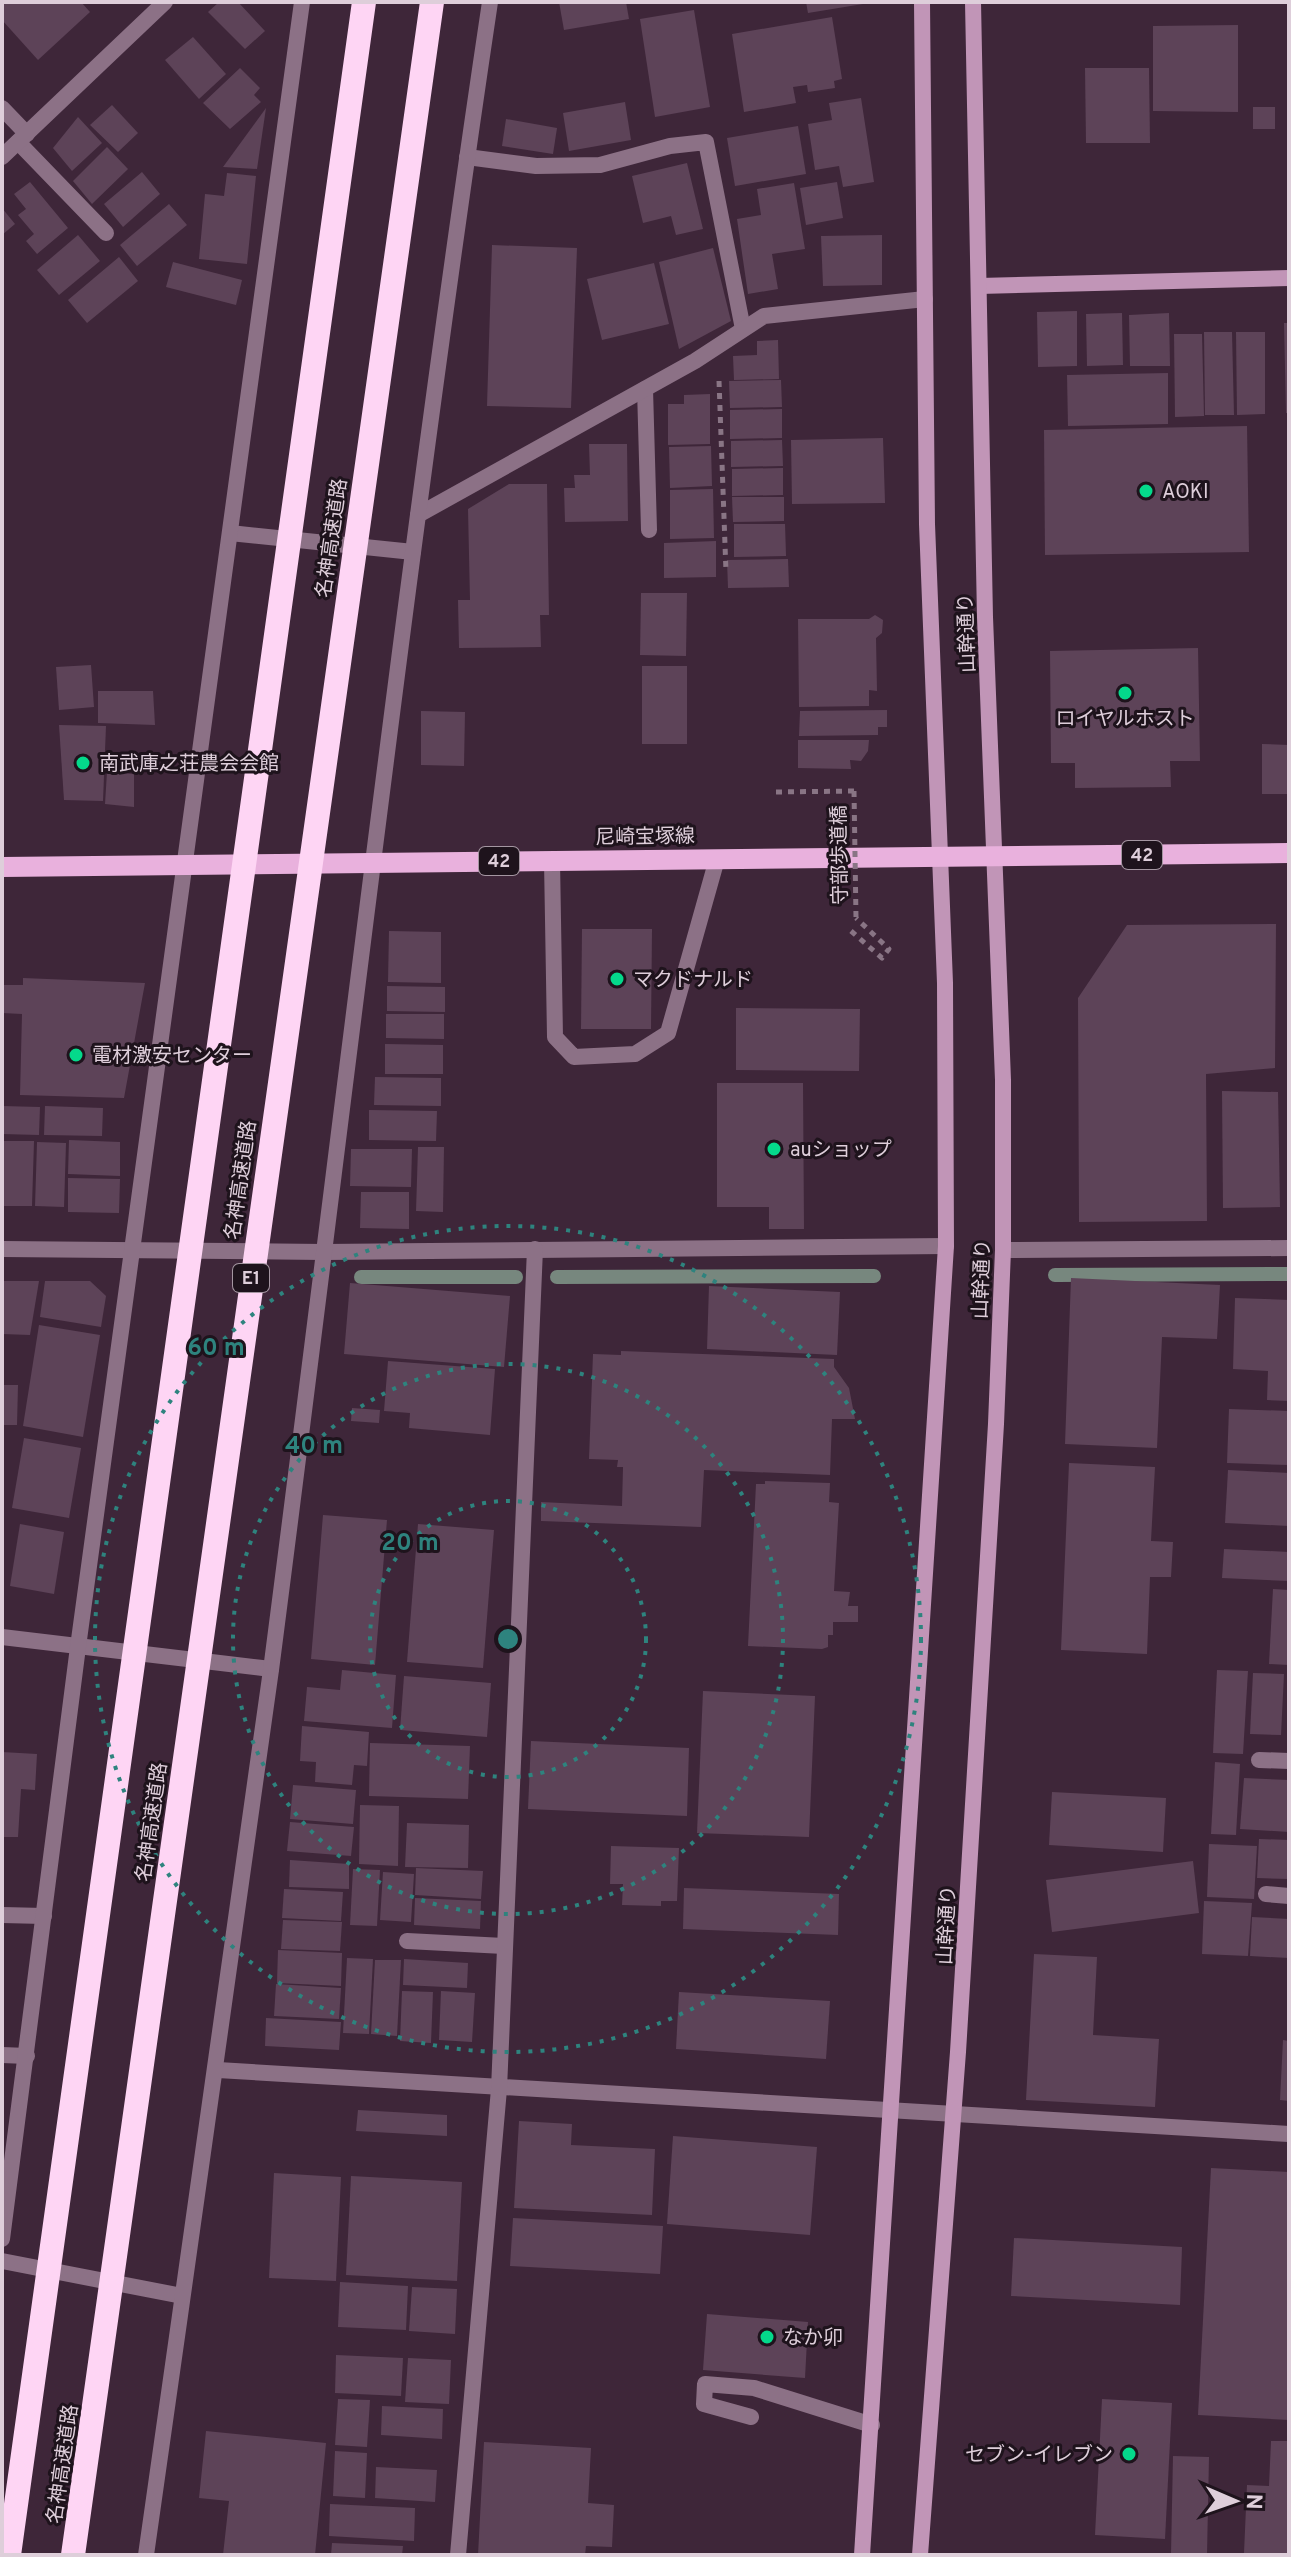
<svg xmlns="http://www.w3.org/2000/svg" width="1291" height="2557" font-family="Overpass,'Noto Sans JP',sans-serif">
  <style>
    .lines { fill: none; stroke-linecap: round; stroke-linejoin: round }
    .stream { stroke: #77877e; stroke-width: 14 }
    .building { fill: #5d4358 }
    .path { stroke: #897585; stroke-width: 5; stroke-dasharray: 6 6; stroke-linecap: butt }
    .lane { stroke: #8c7186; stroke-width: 16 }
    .street { stroke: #8c7186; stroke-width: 16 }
    .secondary { stroke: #c195b7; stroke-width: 16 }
    .primary { stroke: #e9b1dd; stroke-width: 20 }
    .path-bridge { stroke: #897585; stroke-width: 5; stroke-dasharray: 6 6; stroke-linecap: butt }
    .highway-bridge { stroke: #fed5f4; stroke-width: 24 }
    .ring { fill: none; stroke: #2e837e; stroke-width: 4; stroke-dasharray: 4 8 }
    .poi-dot { fill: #04d98b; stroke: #1e131c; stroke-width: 3 }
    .labels { text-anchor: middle; stroke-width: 6; stroke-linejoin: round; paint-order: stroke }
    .shield { fill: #1e131c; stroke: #a496a1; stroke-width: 2 }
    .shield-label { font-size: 18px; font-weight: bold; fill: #deceda }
    .poi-label { font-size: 20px; fill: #deceda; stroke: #1e131c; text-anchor: start }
    .street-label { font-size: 20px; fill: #deceda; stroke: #1e131c }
    .centre { fill: #2e837e; stroke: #1e131c; stroke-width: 4 }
    .ring-label { font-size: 24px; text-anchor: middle; font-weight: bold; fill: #2e837e; stroke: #1e131c; stroke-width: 6; stroke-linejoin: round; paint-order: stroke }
  </style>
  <rect width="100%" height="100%" fill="#3e2639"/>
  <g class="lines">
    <g class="stream">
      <polyline points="1055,1275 1289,1274"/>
      <polyline points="361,1277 516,1277"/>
      <polyline points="557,1277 874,1276"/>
    </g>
  </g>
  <g class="building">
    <polygon points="2,2 81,2 90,12 38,60 2,20"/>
    <polygon points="219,2 238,2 265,31 245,49 208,12"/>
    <polygon points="559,2 626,2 629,19 564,30"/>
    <polygon points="806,2 863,2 863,4 808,13"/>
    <polygon points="694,10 710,107 655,117 640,19"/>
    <polygon points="832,17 842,79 834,81 835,88 808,92 807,85 793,87 796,103 744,112 732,34"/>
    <polygon points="1238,25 1238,112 1153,111 1153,26"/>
    <polygon points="193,37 226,74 199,99 165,60"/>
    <polygon points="240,68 260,88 254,95 261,102 230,129 203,103"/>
    <polygon points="1085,68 1149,68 1150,143 1086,143"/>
    <polygon points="861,98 874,182 843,187 839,166 815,170 808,124 832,120 829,103"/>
    <polygon points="625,102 631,140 569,151 563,113"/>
    <polygon points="112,105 138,133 118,152 90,125"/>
    <rect x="1253" y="107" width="22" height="22"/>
    <polygon points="266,108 257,169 223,167"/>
    <polygon points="78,117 102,143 72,171 53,148"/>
    <polygon points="506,119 557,128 553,154 502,146"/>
    <polygon points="798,126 806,174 735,186 727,138"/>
    <polygon points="107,147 128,169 92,204 73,181"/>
    <polygon points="687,163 703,229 676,235 671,216 643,223 632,176"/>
    <polygon points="142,172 160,194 123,227 104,204"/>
    <polygon points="227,173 256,176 247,264 199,259 205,194 224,196"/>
    <polygon points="30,182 68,228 37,254 26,241 34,234 18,215 26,209 14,194"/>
    <polygon points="837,182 843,218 806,225 800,188"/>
    <polygon points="794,183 805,249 772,254 778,289 748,294 737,219 761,215 757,189"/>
    <polygon points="169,204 187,225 137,266 120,245"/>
    <polygon points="2,208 15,224 2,235"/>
    <polygon points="78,235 100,261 59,295 37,270"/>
    <polygon points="882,235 882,285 823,286 821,236"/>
    <polygon points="492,245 577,248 571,408 487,406"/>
    <polygon points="713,248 731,321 679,349 659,262"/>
    <polygon points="119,257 138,281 87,323 68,300"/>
    <polygon points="173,262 242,280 236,305 166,287"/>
    <polygon points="654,263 669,324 602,340 587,279"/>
    <polygon points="1077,311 1077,366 1038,367 1037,312"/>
    <polygon points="1122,313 1123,365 1087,366 1086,314"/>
    <polygon points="1169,313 1170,366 1130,366 1129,315"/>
    <polygon points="1284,323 1289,323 1289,413 1286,413"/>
    <polygon points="1204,332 1232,332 1234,415 1205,415"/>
    <polygon points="1236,332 1265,332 1265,414 1237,415"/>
    <polygon points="1174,334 1202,334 1204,416 1175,417"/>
    <polygon points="778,340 779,379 734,380 733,356 757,355 757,341"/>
    <polygon points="1168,373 1168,424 1068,426 1067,375"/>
    <polygon points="781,380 782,407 730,408 729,381"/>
    <polygon points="710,394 710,444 668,445 668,404 684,404 684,395"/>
    <polygon points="782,409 782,438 730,439 730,410"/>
    <polygon points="1247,426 1249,552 1045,555 1044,430"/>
    <polygon points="883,438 885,503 792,504 791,440"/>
    <polygon points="782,440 783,466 731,467 731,441"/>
    <polygon points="589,444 627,444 628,521 565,522 564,488 575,488 574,475 590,475"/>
    <polygon points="711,446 712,486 670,488 669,447"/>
    <polygon points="783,468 783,495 732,496 732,469"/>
    <polygon points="509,484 547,484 549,615 540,615 541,647 459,648 458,600 470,600 468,509"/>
    <polygon points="713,489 714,538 670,539 670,490"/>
    <polygon points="732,497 784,497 784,521 733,522"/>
    <polygon points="734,524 785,524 786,556 734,557"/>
    <polygon points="716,541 716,577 664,578 664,543"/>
    <polygon points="788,559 789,587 728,588 727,560"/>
    <polygon points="641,593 687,593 686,656 640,655"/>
    <polygon points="875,615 883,620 882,633 876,638 877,691 869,690 869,706 799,707 798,619 869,619"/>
    <polygon points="1198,648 1200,761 1170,761 1171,787 1075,788 1075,763 1051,763 1050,651"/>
    <polygon points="91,665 94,707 59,710 56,667"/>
    <rect x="642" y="666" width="45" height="78"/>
    <polygon points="98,691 153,691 155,725 98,723"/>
    <polygon points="887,710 887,727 878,727 878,735 799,736 800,711"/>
    <polygon points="421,711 465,712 464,766 421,765"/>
    <polygon points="59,725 106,726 103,801 64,800"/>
    <polygon points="798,740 869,740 868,751 861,761 850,760 851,769 798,768"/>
    <polygon points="1262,744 1289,745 1289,794 1262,794"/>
    <polygon points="107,772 134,774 134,807 105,804"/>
    <polygon points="1276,924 1275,1068 1206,1074 1207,1221 1079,1222 1078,998 1127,925"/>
    <polygon points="582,929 652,929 651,1029 581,1029"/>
    <polygon points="389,931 441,932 441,983 388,982"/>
    <polygon points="23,978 145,983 124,1098 20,1095 22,1014 2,1013 2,985 23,985"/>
    <polygon points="387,986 445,987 445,1012 387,1011"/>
    <polygon points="736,1008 860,1009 859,1071 736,1070"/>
    <polygon points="386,1014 444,1014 444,1039 386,1038"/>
    <polygon points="385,1044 443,1045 443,1074 385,1074"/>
    <polygon points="375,1077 441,1078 441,1106 374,1105"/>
    <polygon points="717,1083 803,1083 804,1229 769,1229 769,1207 717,1207"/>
    <polygon points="1222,1091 1278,1092 1280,1207 1223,1208"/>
    <polygon points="2,1106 40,1107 39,1135 2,1134"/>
    <polygon points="45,1106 103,1108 102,1136 44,1135"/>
    <polygon points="369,1110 437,1111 436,1141 369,1140"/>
    <polygon points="69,1140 120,1142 120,1176 68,1174"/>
    <polygon points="2,1141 34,1141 32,1206 2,1206"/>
    <polygon points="37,1142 66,1143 64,1207 35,1206"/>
    <polygon points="418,1147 444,1147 443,1212 416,1211"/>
    <polygon points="351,1149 412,1149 411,1187 350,1186"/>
    <polygon points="68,1178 120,1179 119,1213 68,1212"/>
    <polygon points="361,1192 409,1192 409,1229 360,1228"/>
    <polygon points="1071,1278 1220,1285 1217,1339 1162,1337 1157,1448 1065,1444"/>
    <polygon points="2,1281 39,1281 30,1335 2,1334"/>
    <polygon points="45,1281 90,1281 106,1296 101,1327 40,1317"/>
    <polygon points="350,1283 510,1296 504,1367 344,1354"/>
    <polygon points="709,1286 840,1292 837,1355 707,1349"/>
    <polygon points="1235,1298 1289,1300 1289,1401 1267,1400 1268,1371 1233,1369"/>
    <polygon points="39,1325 100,1335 83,1437 23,1426"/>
    <polygon points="621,1351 834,1359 834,1367 849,1388 855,1419 832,1419 830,1475 704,1470 701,1527 541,1521 541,1502 622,1506 623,1467 617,1467 618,1460 589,1459 593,1354 621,1355"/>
    <polygon points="388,1361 495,1369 490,1435 409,1428 410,1413 384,1411"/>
    <polygon points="2,1385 18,1385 17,1425 2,1425"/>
    <polygon points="352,1408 380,1410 379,1423 351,1421"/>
    <polygon points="1229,1409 1289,1411 1289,1465 1227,1463"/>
    <polygon points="24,1438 81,1448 69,1518 12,1508"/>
    <polygon points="1069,1463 1155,1467 1151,1541 1173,1542 1171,1577 1150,1577 1147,1654 1061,1650"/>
    <polygon points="1228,1470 1289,1473 1289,1526 1225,1523"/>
    <polygon points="765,1481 830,1483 829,1502 839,1503 834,1591 850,1592 848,1606 858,1606 858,1622 833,1622 833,1635 828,1635 828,1647 822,1649 748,1646 756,1484 765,1484"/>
    <polygon points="323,1515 387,1520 375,1665 311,1659"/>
    <polygon points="20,1524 64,1532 54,1594 10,1586"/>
    <polygon points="418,1524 494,1530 483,1668 407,1662"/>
    <polygon points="1224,1549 1289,1552 1289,1581 1222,1578"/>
    <polygon points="1273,1589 1289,1590 1289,1665 1269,1664"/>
    <polygon points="342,1670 396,1675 392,1728 304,1721 307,1687 340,1690"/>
    <polygon points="1217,1670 1248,1671 1243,1754 1213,1753"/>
    <polygon points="1253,1673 1284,1674 1281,1735 1250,1734"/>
    <polygon points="404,1676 491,1683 487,1737 400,1730"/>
    <polygon points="703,1691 815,1696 809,1837 697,1833"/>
    <polygon points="302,1726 369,1732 367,1766 354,1765 352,1785 315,1782 316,1762 300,1761"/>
    <polygon points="531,1741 689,1748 687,1816 528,1809"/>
    <polygon points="370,1743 470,1746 468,1799 369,1796"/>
    <polygon points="2,1752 37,1754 35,1790 21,1789 18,1837 2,1837"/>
    <polygon points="1215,1762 1240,1764 1236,1835 1211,1834"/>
    <polygon points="1244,1778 1289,1780 1289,1832 1240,1829"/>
    <polygon points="293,1785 356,1790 353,1824 290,1819"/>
    <polygon points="1052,1792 1166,1798 1163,1852 1049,1845"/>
    <polygon points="360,1805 399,1806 398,1866 359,1864"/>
    <polygon points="290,1822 354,1827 351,1856 287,1851"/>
    <polygon points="407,1823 469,1825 468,1868 405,1867"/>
    <polygon points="1259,1839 1289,1840 1289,1879 1257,1878"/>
    <polygon points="1209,1844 1257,1846 1254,1899 1207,1897"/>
    <polygon points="611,1846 679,1848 677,1901 661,1901 661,1906 622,1905 623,1884 610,1884"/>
    <polygon points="290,1860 349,1864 349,1889 289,1887"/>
    <polygon points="1193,1861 1199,1913 1052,1932 1046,1880"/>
    <polygon points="416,1868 483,1871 481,1899 415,1895"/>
    <polygon points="353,1869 380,1870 377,1926 350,1925"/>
    <polygon points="383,1872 414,1874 411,1922 380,1920"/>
    <polygon points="684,1888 839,1894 838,1935 683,1929"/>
    <polygon points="284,1889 343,1892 341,1921 282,1918"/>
    <polygon points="415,1898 481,1901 480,1929 414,1925"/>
    <polygon points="1204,1901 1252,1903 1248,1956 1202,1954"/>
    <polygon points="1252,1917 1289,1919 1289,1958 1250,1956"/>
    <polygon points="283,1920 342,1922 340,1951 281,1949"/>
    <polygon points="278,1950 342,1953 341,1986 277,1983"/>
    <polygon points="1034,1954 1097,1957 1093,2035 1159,2039 1155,2107 1026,2100"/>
    <polygon points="347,1958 373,1959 369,2034 343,2033"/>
    <polygon points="404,1959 468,1963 467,1988 403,1985"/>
    <polygon points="375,1960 401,1960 397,2036 371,2034"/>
    <polygon points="276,1984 341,1988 339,2019 274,2016"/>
    <polygon points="402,1991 433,1992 431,2043 400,2041"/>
    <polygon points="441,1991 475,1993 472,2042 439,2040"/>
    <polygon points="679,1992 830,2001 826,2059 676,2049"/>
    <polygon points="266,2018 341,2022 339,2050 265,2046"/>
    <polygon points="1283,2040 1289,2041 1289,2101 1280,2100"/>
    <polygon points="358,2110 447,2115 447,2136 356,2131"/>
    <polygon points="519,2121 572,2124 571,2145 655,2149 652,2215 514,2208"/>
    <polygon points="673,2136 817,2147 810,2235 667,2224"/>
    <polygon points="1211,2168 1289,2172 1289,2420 1198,2415"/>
    <polygon points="274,2173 341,2177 336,2281 269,2278"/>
    <polygon points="351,2176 462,2182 457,2281 346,2275"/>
    <polygon points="513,2218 663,2226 660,2274 510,2266"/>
    <polygon points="1014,2238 1182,2247 1180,2305 1011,2296"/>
    <polygon points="340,2282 408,2286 406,2330 338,2327"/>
    <polygon points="412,2287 457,2289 455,2334 409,2331"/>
    <polygon points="707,2314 808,2322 805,2378 703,2370"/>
    <polygon points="336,2355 403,2358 401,2396 335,2393"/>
    <polygon points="408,2358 451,2360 449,2404 405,2402"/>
    <polygon points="338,2399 370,2400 367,2447 335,2445"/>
    <polygon points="1102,2399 1172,2403 1165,2539 1095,2535"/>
    <polygon points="382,2406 443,2409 442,2439 381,2435"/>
    <polygon points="206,2431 326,2443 315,2555 223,2555 229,2501 199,2498"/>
    <polygon points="1271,2441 1289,2441 1289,2555 1244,2553 1247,2485 1269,2486"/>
    <polygon points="484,2442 591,2448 588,2503 614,2505 612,2547 586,2546 585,2555 478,2555"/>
    <polygon points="335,2451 367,2453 365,2498 333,2496"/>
    <polygon points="1173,2456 1209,2457 1207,2555 1171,2555"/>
    <polygon points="376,2467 437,2470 435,2502 375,2498"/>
    <polygon points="330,2504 415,2508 414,2541 329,2536"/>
    <polygon points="332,2543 403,2546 402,2555 331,2555"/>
  </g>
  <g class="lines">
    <g class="path">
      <polyline points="719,381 726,572"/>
      <polyline points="776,792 854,791"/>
      <polyline points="851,931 882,958 889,949 856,918"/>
    </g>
    <g class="lane">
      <polyline points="552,861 555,1037 574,1057 635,1054 668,1033 717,859"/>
      <polyline points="407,1941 504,1946"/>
      <polyline points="751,2417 704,2404 705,2384 754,2388 872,2425"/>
    </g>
    <g class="street">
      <polyline points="2,108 27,134"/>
      <polyline points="18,142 106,233"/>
      <polyline points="2,157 165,2"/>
      <polyline points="467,157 536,166 600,165 670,146 706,142 743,329"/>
      <polyline points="645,389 649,530"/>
      <polyline points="418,515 695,361 764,316 925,299"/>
      <polyline points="230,533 413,552"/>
      <polyline points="2,1249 324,1252 946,1246"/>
      <polyline points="1003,1250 1289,1248"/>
      <polyline points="2,1637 271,1669"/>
      <polyline points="1259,1760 1289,1761"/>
      <polyline points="1266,1894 1289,1896"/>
      <polyline points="2,1915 44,1916"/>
      <polyline points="2,2055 27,2056"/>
      <polyline points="218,2070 1289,2134"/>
      <polyline points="2,2239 78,1647 302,2"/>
      <polyline points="2,2261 182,2296"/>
      <path d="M146 2555C187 2260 232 1966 271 1670 343 1114 407 557 490 2"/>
      <polyline points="458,2555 499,2089 535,1249"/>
    </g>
    <g class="secondary">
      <polyline points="979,286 1289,278"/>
      <polyline points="862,2555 946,1246 945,983 927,524 922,2"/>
      <polyline points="920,2555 958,2052 996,1424 1003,1250 1003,1080 985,617 973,2"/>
    </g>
    <polyline class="primary" points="2,867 1289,853"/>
    <polyline class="path-bridge" points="854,791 856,918"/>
    <g class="highway-bridge">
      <polyline points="9,2555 364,2"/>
      <polyline points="73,2555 432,2"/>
    </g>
  </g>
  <g class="ring">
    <circle cx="508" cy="1639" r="138"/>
    <circle cx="508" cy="1639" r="275"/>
    <circle cx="508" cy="1639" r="413"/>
  </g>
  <g class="poi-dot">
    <circle cx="1146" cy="491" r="8"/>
    <circle cx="1125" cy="693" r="8"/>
    <circle cx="83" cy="763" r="8"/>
    <circle cx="617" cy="979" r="8"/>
    <circle cx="76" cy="1055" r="8"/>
    <circle cx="774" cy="1149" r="8"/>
    <circle cx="767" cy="2337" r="8"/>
    <circle cx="1129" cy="2454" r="8"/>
  </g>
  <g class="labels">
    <g class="shield">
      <rect x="1122" y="841" width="40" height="28" rx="6"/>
      <rect x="479" y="847" width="40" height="28" rx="6"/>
      <rect x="233" y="1264" width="36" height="28" rx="6"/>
    </g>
    <g class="shield-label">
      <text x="1142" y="861">42</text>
      <text x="499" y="867">42</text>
      <text x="251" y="1284">E1</text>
    </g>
    <g class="poi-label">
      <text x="1162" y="498">AOKI</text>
      <text x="1125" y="725" text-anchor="middle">ロイヤルホスト</text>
      <text x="99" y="770">南武庫之荘農会会館</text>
      <text x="633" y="986">マクドナルド</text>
      <text x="92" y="1062">電材激安センター</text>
      <text x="790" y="1156">auショップ</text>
      <text x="783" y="2344">なか卯</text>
      <text x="1113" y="2461" text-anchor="end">セブン-イレブン</text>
    </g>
    <g class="street-label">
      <text transform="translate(331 538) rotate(-82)" y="7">名神高速道路</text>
      <text transform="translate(966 633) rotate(-92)" y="7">山幹通り</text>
      <text transform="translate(645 836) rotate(-1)" y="7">尼崎宝塚線</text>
      <text transform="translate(839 855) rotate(-91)" y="7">守部歩道橋</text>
      <text transform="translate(240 1180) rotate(-82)" y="7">名神高速道路</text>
      <text transform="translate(981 1279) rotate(-88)" y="7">山幹通り</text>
      <text transform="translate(151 1822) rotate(-82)" y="7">名神高速道路</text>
      <text transform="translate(946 1925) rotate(-87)" y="7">山幹通り</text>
      <text transform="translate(62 2464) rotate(-82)" y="7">名神高速道路</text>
    </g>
  </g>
  <circle cx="508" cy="1639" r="12" class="centre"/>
  <g class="ring-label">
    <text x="216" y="1355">60 m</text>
    <text x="314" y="1453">40 m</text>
    <text x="410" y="1550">20 m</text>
  </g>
  <rect width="1291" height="2557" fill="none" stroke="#deceda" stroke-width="8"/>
  <g transform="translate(1235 2501) rotate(92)" stroke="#1e131c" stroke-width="6" paint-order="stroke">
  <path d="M0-6L14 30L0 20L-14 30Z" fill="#deceda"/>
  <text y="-12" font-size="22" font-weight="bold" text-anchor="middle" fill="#deceda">N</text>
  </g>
</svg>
